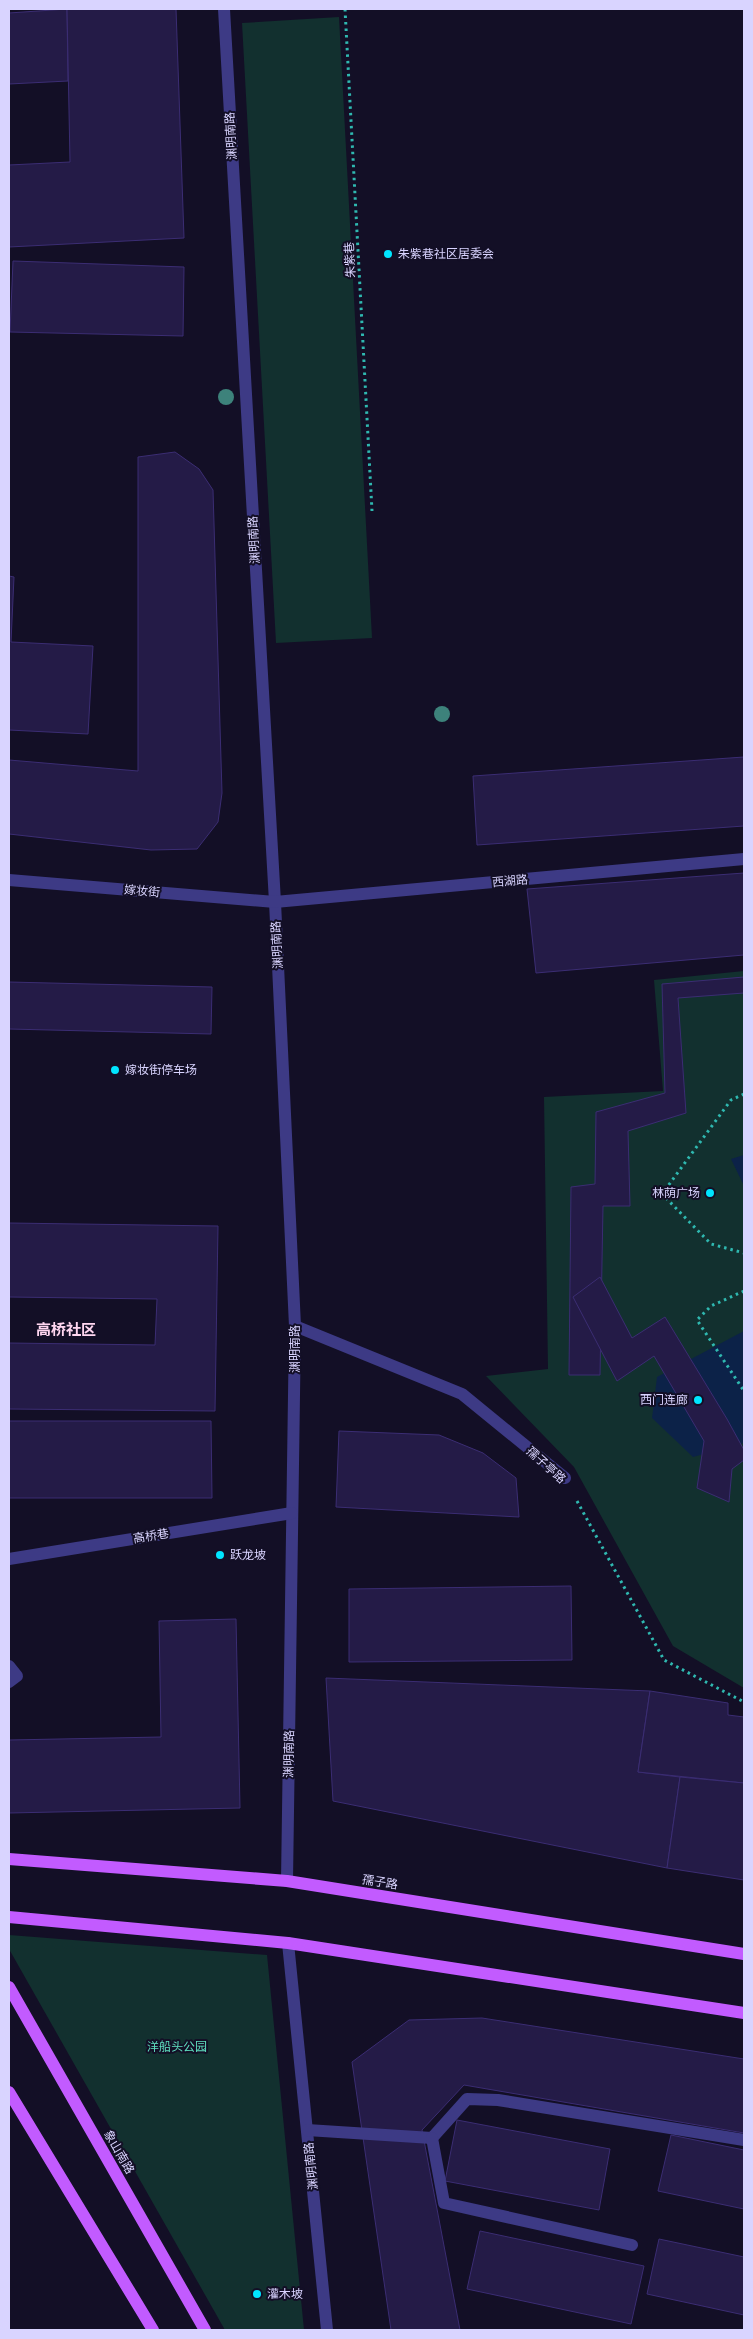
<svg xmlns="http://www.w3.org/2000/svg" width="753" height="2339" font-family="Roboto,'Noto Sans SC',sans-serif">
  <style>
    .green { fill: #12302f }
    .water { fill: #0c2248 }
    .building { fill: #241b47; stroke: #3b2d73 }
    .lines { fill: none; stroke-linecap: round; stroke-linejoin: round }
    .path { stroke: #2fb8b0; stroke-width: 3; stroke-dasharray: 2.5 4; stroke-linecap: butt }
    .minor { stroke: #3d3a85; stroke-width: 12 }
    .major { stroke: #c25bff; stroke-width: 12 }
    .tree { fill: #3d827b }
    .poi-dot { fill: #00e5ff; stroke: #130f26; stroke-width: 2 }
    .labels { text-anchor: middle; stroke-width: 4; stroke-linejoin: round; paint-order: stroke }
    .street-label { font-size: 12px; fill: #d9d4ff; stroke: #130f26 }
    .poi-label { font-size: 12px; fill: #d9d4ff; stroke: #130f26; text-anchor: start }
    .park-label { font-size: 12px; fill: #5fe0c0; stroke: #130f26 }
    .quarter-label { font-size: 15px; font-weight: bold; fill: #ffd6f0; stroke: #130f26 }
  </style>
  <rect width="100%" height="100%" fill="#130f26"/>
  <g class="green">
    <polygon points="339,17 372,638 276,643 242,23"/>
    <polygon points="744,971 744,1688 673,1646 574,1467 486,1376 548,1369 544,1097 663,1091 654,980"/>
    <polygon points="9,1935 267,1955 304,2330 225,2330 9,1949"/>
  </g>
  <g class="water">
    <polygon points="744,1155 744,1186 731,1159"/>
    <polygon points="744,1331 744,1443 693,1457 652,1418 657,1377"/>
  </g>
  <g class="building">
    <polygon points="67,9 68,81 9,84 9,13"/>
    <polygon points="67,9 176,9 184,238 9,247 9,165 70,162"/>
    <polygon points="13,261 184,267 183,336 10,332"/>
    <polygon points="175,452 199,469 213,490 222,793 218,822 197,849 151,850 9,834 9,760 138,771 138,457"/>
    <polygon points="9,576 14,577 11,642 93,646 88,734 9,730"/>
    <polygon points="744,757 744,826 477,845 473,776"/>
    <polygon points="744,873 744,955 536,973 527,889"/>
    <polygon points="744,977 744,993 678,998 686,1113 628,1131 630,1206 603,1206 600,1375 569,1375 571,1187 595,1184 596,1112 665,1093 662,984"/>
    <polygon points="9,982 212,987 211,1034 9,1029"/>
    <polygon points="9,1223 218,1226 215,1411 9,1409 9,1343 155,1345 157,1299 9,1297"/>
    <polygon points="600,1277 632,1338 665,1317 727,1419 744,1450 744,1460 732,1469 729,1502 697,1488 704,1441 654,1356 617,1381 573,1297"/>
    <polygon points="9,1421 211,1421 212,1498 9,1498"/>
    <polygon points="339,1431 439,1435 483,1453 516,1478 519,1517 336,1507"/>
    <polygon points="571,1586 572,1660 349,1662 349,1589"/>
    <polygon points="236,1619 240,1808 9,1813 9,1740 161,1737 159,1621"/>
    <polygon points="326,1678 650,1691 638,1772 680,1777 667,1868 333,1801"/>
    <polygon points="650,1691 728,1703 728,1715 744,1717 744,1783 638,1772"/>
    <polygon points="680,1777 744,1783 744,1880 667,1868"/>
    <polygon points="482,2018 744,2059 744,2133 464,2085 422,2130 460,2330 391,2330 352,2062 409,2020"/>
    <polygon points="457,2120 610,2149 599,2210 445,2181"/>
    <polygon points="671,2135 744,2150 744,2209 658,2191"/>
    <polygon points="480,2231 644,2266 631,2324 467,2289"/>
    <polygon points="659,2239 744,2257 744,2315 647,2294"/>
  </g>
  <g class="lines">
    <g class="path">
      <polyline points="345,9 372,511"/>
      <polyline points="744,1094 731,1100 662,1194 711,1244 744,1253"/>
      <polyline points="744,1291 711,1306 697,1320 744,1391"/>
      <polyline points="577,1501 664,1660 744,1702"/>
    </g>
    <g class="minor">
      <polyline points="224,9 275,902 295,1326 287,1881"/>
      <polyline points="9,880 275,902 744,859"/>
      <polyline points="295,1326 462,1394 565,1478"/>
      <polyline points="9,1559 292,1513"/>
      <polyline points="9,1666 17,1676 9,1682"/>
      <polyline points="288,1943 327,2330"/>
      <polyline points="307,2130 432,2138 467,2099 498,2100 744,2140"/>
      <polyline points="432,2138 444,2203 632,2245"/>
    </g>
    <g class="major">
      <polyline points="9,1859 287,1881 744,1954"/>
      <polyline points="9,1917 288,1943 744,2013"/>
      <polyline points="9,1987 205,2330"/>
      <polyline points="9,2092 153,2330"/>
    </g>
  </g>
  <g class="tree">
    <circle cx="226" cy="397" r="8"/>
    <circle cx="442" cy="714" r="8"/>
  </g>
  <g class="poi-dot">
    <circle cx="388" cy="254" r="5"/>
    <circle cx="115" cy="1070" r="5"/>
    <circle cx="710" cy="1193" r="5"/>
    <circle cx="698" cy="1400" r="5"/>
    <circle cx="220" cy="1555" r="5"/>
    <circle cx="257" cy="2294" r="5"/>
  </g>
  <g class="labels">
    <g class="street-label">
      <text transform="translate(231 136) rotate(-93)" y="4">渊明南路</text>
      <text transform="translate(350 260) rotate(-93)" y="4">朱紫巷</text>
      <text transform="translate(254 540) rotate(-93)" y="4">渊明南路</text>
      <text transform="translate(510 881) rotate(-5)" y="4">西湖路</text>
      <text transform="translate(142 891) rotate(5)" y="4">嫁妆街</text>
      <text transform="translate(277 945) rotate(-93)" y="4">渊明南路</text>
      <text transform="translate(295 1349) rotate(-90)" y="4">渊明南路</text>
      <text transform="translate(546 1465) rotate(42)" y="4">孺子亭路</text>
      <text transform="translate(151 1536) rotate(-9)" y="4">高桥巷</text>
      <text transform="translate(289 1754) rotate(-89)" y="4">渊明南路</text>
      <text transform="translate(380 1882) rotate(9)" y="4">孺子路</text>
      <text transform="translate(119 2152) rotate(60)" y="4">象山南路</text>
      <text transform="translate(311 2166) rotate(-96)" y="4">渊明南路</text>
    </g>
    <g class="poi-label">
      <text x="398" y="258">朱紫巷社区居委会</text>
      <text x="125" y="1074">嫁妆街停车场</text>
      <text x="700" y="1197" text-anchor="end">林荫广场</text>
      <text x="688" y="1404" text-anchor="end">西门连廊</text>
      <text x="230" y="1559">跃龙坡</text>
      <text x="267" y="2298">灌木坡</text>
    </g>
    <g class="park-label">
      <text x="177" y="2051">洋船头公园</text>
    </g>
    <g class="quarter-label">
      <text x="66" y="1335">高桥社区</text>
    </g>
  </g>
  <rect width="753" height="2339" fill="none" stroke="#d9d4ff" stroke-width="20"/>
</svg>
